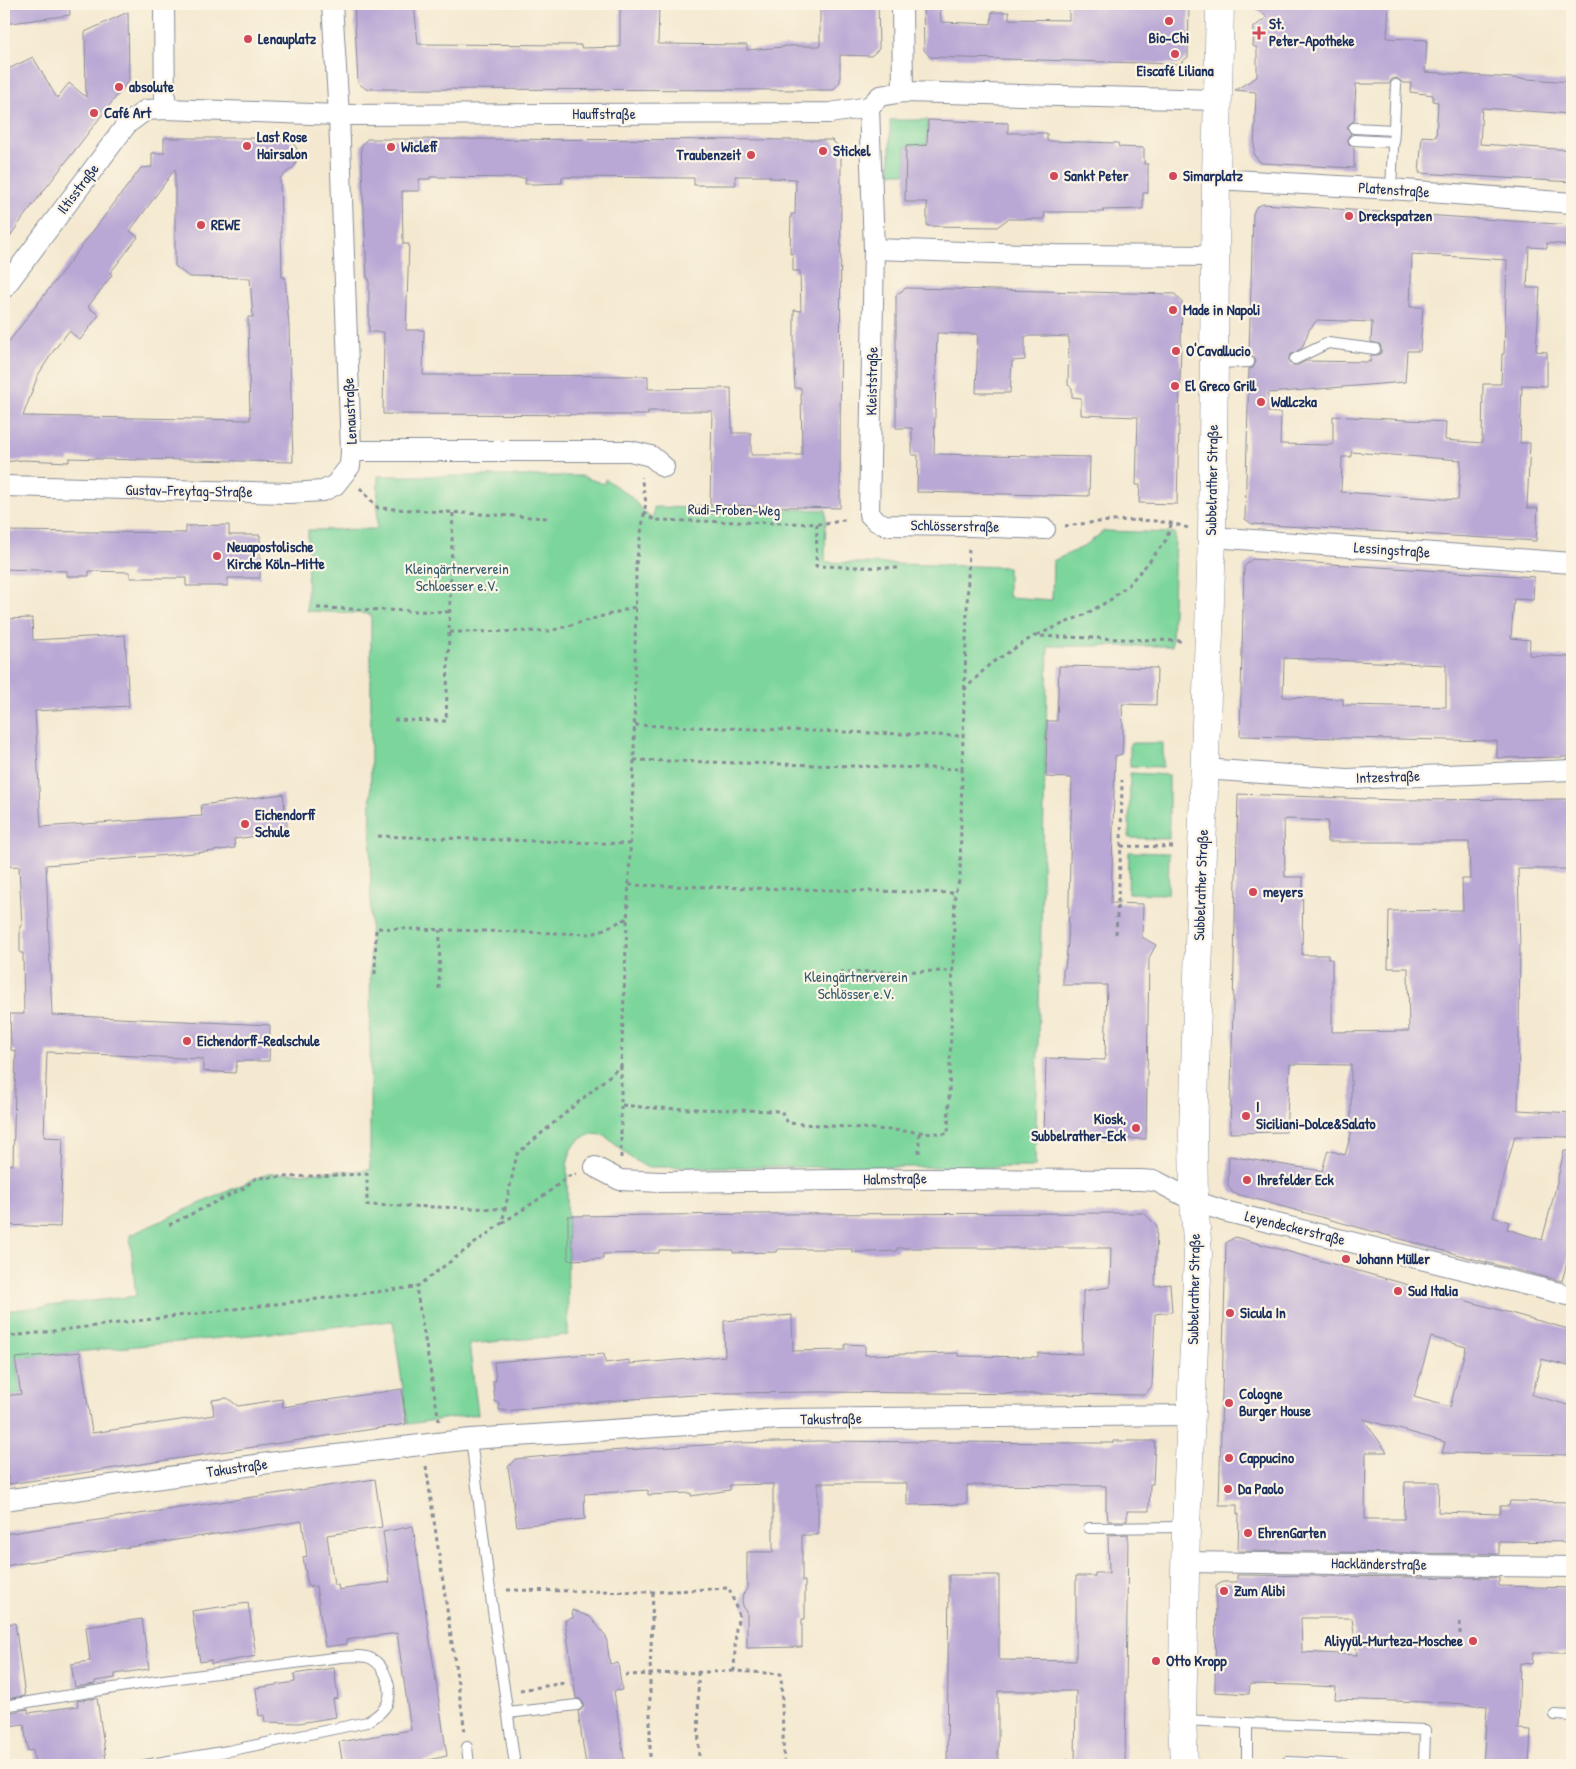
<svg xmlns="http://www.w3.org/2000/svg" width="1576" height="1769" font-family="'Patrick Hand',sans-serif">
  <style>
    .green { fill: #7cd69b; stroke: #4c827c }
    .building { fill: #b9a8d5; fill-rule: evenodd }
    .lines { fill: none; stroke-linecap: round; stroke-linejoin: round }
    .lane-casing { stroke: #888c97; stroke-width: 12 }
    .street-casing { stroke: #888c97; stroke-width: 22 }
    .secondary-casing { stroke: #888c97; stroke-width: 29 }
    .path { stroke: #888c97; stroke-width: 3; stroke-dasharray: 4 4; stroke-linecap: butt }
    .lane { stroke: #fff; stroke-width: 10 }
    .street { stroke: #fff; stroke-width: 20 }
    .secondary { stroke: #fff; stroke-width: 28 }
    .poi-dot { fill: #d1495b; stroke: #fcf5e5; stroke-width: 2 }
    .labels { text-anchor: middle; stroke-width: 4.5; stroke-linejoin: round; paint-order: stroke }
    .poi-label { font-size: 15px; font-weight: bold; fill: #1b2f5e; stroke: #fcf5e5; text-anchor: start }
    .street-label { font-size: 15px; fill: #1b2f5e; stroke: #fcf5e5 }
    .park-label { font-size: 15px; fill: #33596d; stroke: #fcf5e5 }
  </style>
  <rect width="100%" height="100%" fill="#fcf5e5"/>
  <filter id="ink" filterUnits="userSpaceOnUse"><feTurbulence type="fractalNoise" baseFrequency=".02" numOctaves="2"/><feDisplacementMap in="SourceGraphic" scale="10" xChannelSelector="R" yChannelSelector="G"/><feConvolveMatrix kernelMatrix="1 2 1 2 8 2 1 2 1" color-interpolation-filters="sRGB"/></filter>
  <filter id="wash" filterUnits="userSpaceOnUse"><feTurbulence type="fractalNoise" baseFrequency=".0096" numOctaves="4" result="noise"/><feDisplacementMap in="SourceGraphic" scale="20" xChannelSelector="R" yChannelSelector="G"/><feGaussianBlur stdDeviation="1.12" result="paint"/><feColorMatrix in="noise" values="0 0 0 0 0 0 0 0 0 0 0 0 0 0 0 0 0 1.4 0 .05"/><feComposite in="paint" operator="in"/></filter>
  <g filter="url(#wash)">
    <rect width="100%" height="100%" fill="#f4e9d0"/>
    <g class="green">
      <polygon points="890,120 928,120 927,145 906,146 906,173 890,173"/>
      <polygon points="378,476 581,476 604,484 605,479 629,495 644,512 653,519 654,507 826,510 825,562 1008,567 1008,597 1052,600 1053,561 1083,547 1104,531 1175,533 1172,646 1048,646 1035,1167 646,1167 631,1158 604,1135 592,1134 580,1139 571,1149 567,1165 568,1335 469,1344 478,1414 408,1424 393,1321 15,1358 21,1394 4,1396 4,1311 136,1296 130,1235 266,1174 370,1170 371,614 307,611 308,530 377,529"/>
      <polygon points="1130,743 1163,743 1163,767 1130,766"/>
      <polygon points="1130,773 1169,775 1169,839 1129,838"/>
      <polygon points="1129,852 1169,853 1168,894 1128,893"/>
    </g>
    <g id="blocks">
      <g class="building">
        <polygon points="4,4 69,4 70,15 4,24"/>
        <polygon points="354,4 414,4 418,44 581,45 581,48 620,47 620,4 659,4 658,44 747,45 747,50 784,47 784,46 820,46 820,4 878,4 879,49 871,56 840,55 840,82 833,90 366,89 358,83"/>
        <polygon points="923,4 940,4 941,22 991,24 992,12 1009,12 1009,19 1069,20 1069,4 1189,4 1188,57 1179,64 930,57 924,50"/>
        <polygon points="1250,4 1389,4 1387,38 1427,40 1425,72 1572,82 1572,114 1482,108 1480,144 1572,150 1572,182 1419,173 1422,136 1436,137 1438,102 1433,101 1433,95 1410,92 1411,83 1403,83 1397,78 1392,79 1389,84 1356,84 1354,121 1349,124 1347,128 1351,134 1348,137 1348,143 1354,147 1354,168 1261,163 1254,155 1256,92 1235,90 1257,77 1257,48 1253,46 1254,27 1267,17"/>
        <polygon points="128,12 129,80 25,215 4,245 4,71 33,57 57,98 69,83 86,97 85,32"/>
        <polygon points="928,120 1008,123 1008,133 1047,133 1047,141 1118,143 1119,147 1144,148 1144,164 1148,164 1148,193 1143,193 1143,209 1102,210 1104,212 1045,212 1044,219 1008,219 997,227 927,226 927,202 905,202 906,146 927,145"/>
        <path d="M164 138H285L293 143 297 149V161L294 167 280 178 282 277H285L289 327 293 462 137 459V460L69 458V462L23 460 4 462V348L141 168 152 167V153H164ZM175 169V266L189 277 250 278 253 317H248L250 420 23 416 38 375 54 350 69 331 80 340 99 315 88 307 112 275 110 273 138 237 130 231Z"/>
        <path d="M367 139 832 140 841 149 840 508 710 505 712 411H648V415L383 414 384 332H369V279L367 278 361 146ZM735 176H770V178L796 179 795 214H791L790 254 793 253V271H800L801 311 794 310V369L795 388H801L802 455H751V433H732L731 388 648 389V376L423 375 424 330H406L409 244H403L402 191H419V179H430V177L526 178 525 184H536L562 183V177L694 178V185H736Z"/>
        <path d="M1263 204 1572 225V245L1547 243V248L1529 247 1527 288H1540L1536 351 1547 352V386L1522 385 1520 443H1530L1527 508H1538L1536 541 1252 524 1245 519 1249 369 1253 368 1256 362 1255 358 1249 355 1253 214 1256 207ZM1412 254 1507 260 1504 354H1502L1501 384H1483L1482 443 1445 440 1446 422 1333 416V445L1280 444 1281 413 1268 412V393L1405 382 1407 351H1420L1423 307H1410ZM1317 320 1372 322 1371 342 1380 344 1381 347V353L1377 355H1371L1370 362 1306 361 1298 365H1292L1289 362V356L1302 348 1309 330ZM1351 452 1461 460 1458 500 1341 492 1342 457H1351Z"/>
        <polygon points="906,288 1175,294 1182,302 1177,504 1139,503 1140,485 1136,485 1138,417 1081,415 1081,398 1072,397 1072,388 1068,385 1069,337 1047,336 1025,336 1025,360 1012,361 1010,393 976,393 978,334 937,333 934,454 1090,457 1089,496 917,492 918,455 912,455 912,428 896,428 896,295"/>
        <polygon points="229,525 229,535 260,535 260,578 228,578 228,586 186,586 186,578 130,578 130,572 89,571 89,576 67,576 67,571 4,569 4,531 186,533 186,526"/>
        <path d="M1252 559 1534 577 1533 600 1514 599 1511 638 1530 640 1529 655 1572 657V757L1497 758V741L1240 736 1244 567ZM1284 658 1446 665V707L1343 705V699L1283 697Z"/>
        <polygon points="32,618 33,640 125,635 129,706 35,711 41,827 202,816 201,805 283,794 288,832 234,839 235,848 206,852 46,865 52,1015 270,1025 269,1061 237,1061 235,1073 203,1071 203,1059 47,1052 44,1137 63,1138 60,1227 4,1225 4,1164 13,1165 16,1051 11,1050 10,1014 24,1014 23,953 20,953 20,926 22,926 19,866 4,867 4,619"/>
        <polygon points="1059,666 1157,668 1156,705 1122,704 1123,731 1122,754 1115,756 1111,903 1143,904 1142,937 1156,945 1149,958 1146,1139 1044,1136 1046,1058 1105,1060 1107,985 1063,985 1063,970 1065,968 1068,942 1072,778 1046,777 1047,721 1057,721"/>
        <path d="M1238 794 1396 800 1572 799V869H1518L1520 949 1518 1110 1572 1113V1137L1515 1136 1493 1217 1509 1222 1507 1229 1542 1240 1554 1195 1564 1151H1572V1244L1562 1281 1492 1264 1233 1193 1228 1185 1229 1156 1322 1171 1328 1150 1345 1155 1351 1134V1065L1290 1064 1286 1132 1230 1133ZM1287 819 1328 821 1327 842H1469L1470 879H1462L1463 910 1389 911 1388 968H1408L1409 1031 1332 1032V959H1328V955H1302L1303 877H1285L1284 820Z"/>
        <polygon points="1144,1213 1157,1226 1155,1286 1170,1284 1172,1312 1155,1314 1152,1386 1144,1395 820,1392 726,1393 631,1399 504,1411 504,1410 499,1410 499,1402 495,1402 493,1381 496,1381 494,1362 589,1354 589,1355 604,1354 605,1363 629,1360 629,1364 725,1356 724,1321 792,1315 793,1351 845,1350 845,1344 865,1345 865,1355 958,1353 958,1356 1038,1357 1038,1353 1082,1354 1083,1291 1110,1287 1111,1248 897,1248 897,1251 874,1252 852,1252 852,1249 778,1249 777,1252 733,1253 733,1250 659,1250 659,1253 603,1254 603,1259 568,1260 568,1216 754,1214"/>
        <path d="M1235 1237 1572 1330V1367L1542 1359 1532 1395 1572 1406V1455L1442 1453 1445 1442 1363 1419 1387 1452H1366L1365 1519H1404L1405 1482H1439L1438 1512 1500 1514V1506H1509L1510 1501 1572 1502V1542L1499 1541V1554L1238 1551 1239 1514H1237V1505H1219L1226 1243ZM1431 1337 1466 1347 1450 1407 1414 1397Z"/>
        <polygon points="80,1352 92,1433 214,1415 212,1400 227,1398 238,1406 282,1399 283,1407 402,1389 406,1424 9,1484 4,1451 4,1396 21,1394 15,1358"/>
        <polygon points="818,1441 1072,1443 1113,1443 1113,1441 1155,1441 1153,1484 1150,1484 1149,1511 1127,1511 1127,1521 1108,1521 1107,1510 1106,1510 1106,1486 967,1485 967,1504 907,1505 907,1483 818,1483 818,1535 802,1535 802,1581 805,1581 805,1619 802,1619 802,1647 747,1648 747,1612 743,1606 742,1600 743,1594 747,1589 747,1552 773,1552 773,1484 730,1485 730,1490 691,1496 691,1493 648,1495 648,1490 584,1494 585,1519 517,1526 508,1467 515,1459 591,1452 737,1443"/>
        <polygon points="375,1479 382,1527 327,1535 334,1585 338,1585 339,1590 390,1582 383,1532 413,1526 447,1756 406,1765 343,1765 339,1742 411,1730 397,1633 346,1640 346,1644 325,1647 316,1586 308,1587 303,1557 307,1556 302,1521 4,1566 4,1534"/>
        <polygon points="1128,1534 1125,1765 1075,1765 1076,1691 998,1691 998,1765 947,1765 949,1575 999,1575 999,1660 1076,1661 1076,1576 1095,1576 1095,1573 1109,1573 1108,1535"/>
        <path d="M1237 1575 1499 1578V1586L1572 1588V1653H1533L1532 1664 1520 1663 1518 1729 1531 1730 1529 1765H1483L1487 1706 1452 1703 1335 1699 1336 1687 1299 1685 1250 1684 1249 1694 1215 1692 1216 1586 1223 1582H1237ZM1301 1618H1352L1357 1655 1302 1652Z"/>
        <polygon points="248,1603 256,1656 211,1664 211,1660 200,1662 192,1611"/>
        <polygon points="572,1610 590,1617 606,1636 610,1664 618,1663 622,1690 614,1691 625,1765 586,1765 578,1712 583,1708 584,1704 580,1699 576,1698 565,1620 573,1618"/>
        <polygon points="142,1619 149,1669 115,1674 115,1678 95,1681 95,1684 75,1687 71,1664 90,1661 86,1627"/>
        <polygon points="15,1623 25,1696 4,1699 4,1624"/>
        <polygon points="334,1668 338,1698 333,1699 336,1717 299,1723 265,1722 264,1715 259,1716 256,1688 295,1682 294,1674"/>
        <polygon points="97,1698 106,1760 69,1765 50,1765 49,1762 35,1764 33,1750 28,1751 24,1724 9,1726 7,1713 28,1709 28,1713 78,1706 77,1701"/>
      </g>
    </g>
  </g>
  <g filter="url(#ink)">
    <use href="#blocks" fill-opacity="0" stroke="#888c97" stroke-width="1"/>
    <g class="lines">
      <defs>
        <g id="lane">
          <polyline points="1354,128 1394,130"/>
          <polyline points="1354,140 1394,142"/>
          <polyline points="1391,189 1396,85"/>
          <polyline points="1295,359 1328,343 1375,349"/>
          <polyline points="1215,363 1249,362"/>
          <polyline points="471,1439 490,1590 515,1765"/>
          <polyline points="1089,1528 1185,1527"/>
          <path d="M4 1706 163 1680 341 1657C350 1657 364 1654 372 1659 385 1666 394 1690 387 1704 383 1712 374 1718 367 1722L228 1751 145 1765"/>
          <polyline points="508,1713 577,1705"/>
          <polyline points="1555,1715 1572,1716"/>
          <polyline points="1183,1720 1247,1723"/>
          <polyline points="467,1747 469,1765"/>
          <polyline points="1247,1765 1247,1723 1425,1730 1424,1765"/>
          <polyline points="1287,1765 1287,1762 1351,1765"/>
        </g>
        <g id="street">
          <polyline points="164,4 165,109"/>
          <polyline points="902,4 903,92"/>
          <polyline points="1216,179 1391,189 1572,203"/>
          <polyline points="874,249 869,514 876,521 885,525 971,526 1045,529"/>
          <polyline points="1215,256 1054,255 874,249 869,107 880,96 903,92 1218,100"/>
          <polyline points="4,288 127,124 146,110 165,109 339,115 332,4"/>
          <polyline points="351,451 630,451 651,456 664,467"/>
          <polyline points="4,486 290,493 323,491 335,485 350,466 351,451 339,115 830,113 869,107"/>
          <polyline points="1212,537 1572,563"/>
          <polyline points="1204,769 1347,779 1572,770"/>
          <polyline points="595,1167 620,1180 660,1182 920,1179 1140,1180 1156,1181 1194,1201 1224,1211 1572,1296"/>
          <polyline points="4,1500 269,1463 471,1439 780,1419 1191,1415"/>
          <polyline points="1185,1562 1572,1567"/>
        </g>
        <polyline id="secondary" points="1184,1765 1182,1720 1186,1527 1198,1254 1194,1201 1193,1133 1212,537 1216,179 1220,4"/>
      </defs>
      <use href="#lane" class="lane-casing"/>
      <use href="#street" class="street-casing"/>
      <use href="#secondary" class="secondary-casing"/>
      <g class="path">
        <polyline points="360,488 378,508 547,518"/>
        <polyline points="644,512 654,520 826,524 848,519"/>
        <polyline points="817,524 816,566 898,568"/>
        <path d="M1065 526C1101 521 1154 515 1188 528"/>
        <polyline points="317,608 450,612"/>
        <polyline points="450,632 550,631 635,607"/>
        <polyline points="1037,635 1086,614 1110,600 1128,585 1149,562 1166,540 1172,522"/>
        <polyline points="964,690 990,664 1034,636 1184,641"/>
        <polyline points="394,720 446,721 453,513"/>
        <polyline points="635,725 963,736"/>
        <polyline points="634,760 962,769 969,546"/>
        <polyline points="378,836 631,844"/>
        <polyline points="1121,846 1176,847"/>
        <polyline points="629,885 955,893"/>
        <polyline points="1116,934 1121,846 1122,780"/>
        <polyline points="840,972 953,971"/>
        <polyline points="375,974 376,928 593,934 628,918"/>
        <polyline points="439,989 440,930"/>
        <polyline points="622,1105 651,1108 781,1111 788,1123 948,1134 955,893 960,878 962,769"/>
        <polyline points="919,1133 919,1157"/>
        <polyline points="621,1158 621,1066"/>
        <polyline points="502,1223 542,1197 569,1176 576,1174"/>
        <polyline points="169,1225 244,1188 256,1178 367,1174 367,1205 506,1209"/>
        <polyline points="4,1337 416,1287"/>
        <polyline points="439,1421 416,1287 502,1223 517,1154 621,1066 634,760 636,564 646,502 641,477"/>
        <polyline points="426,1466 465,1732"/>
        <polyline points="507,1590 653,1592 729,1588 739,1616 736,1628 734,1671 781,1674 784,1765"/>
        <polyline points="1460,1634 1460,1620"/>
        <polyline points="698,1672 699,1765"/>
        <polyline points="625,1675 734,1671"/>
        <polyline points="520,1690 565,1683"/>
        <polyline points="1067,1759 1067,1765"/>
        <polyline points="650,1765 650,1674 653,1592"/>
      </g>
      <use href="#lane" class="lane"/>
      <use href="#street" class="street"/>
      <use href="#secondary" class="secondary"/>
    </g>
  </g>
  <g class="poi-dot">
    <circle cx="1169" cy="21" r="5"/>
    <path d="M1256.5 25.5h5v5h5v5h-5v5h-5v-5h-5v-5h5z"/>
    <circle cx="248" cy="39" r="5"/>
    <circle cx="1175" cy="54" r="5"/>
    <circle cx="119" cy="87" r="5"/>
    <circle cx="94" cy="113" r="5"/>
    <circle cx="247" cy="146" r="5"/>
    <circle cx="391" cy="147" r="5"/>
    <circle cx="823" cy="151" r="5"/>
    <circle cx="751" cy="155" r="5"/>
    <circle cx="1054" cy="176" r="5"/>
    <circle cx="1173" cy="176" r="5"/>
    <circle cx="1349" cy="216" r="5"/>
    <circle cx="201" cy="225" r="5"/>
    <circle cx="1173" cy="310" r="5"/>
    <circle cx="1176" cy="351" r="5"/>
    <circle cx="1175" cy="386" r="5"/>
    <circle cx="1261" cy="402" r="5"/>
    <circle cx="217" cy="556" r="5"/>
    <circle cx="245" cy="824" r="5"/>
    <circle cx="1253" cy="892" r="5"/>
    <circle cx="187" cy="1041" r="5"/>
    <circle cx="1246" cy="1116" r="5"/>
    <circle cx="1136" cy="1128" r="5"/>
    <circle cx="1247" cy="1180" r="5"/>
    <circle cx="1346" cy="1259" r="5"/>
    <circle cx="1398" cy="1291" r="5"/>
    <circle cx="1230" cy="1313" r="5"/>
    <circle cx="1229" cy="1403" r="5"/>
    <circle cx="1229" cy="1458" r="5"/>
    <circle cx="1228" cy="1489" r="5"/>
    <circle cx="1248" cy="1533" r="5"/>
    <circle cx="1224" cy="1591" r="5"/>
    <circle cx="1473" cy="1641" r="5"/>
    <circle cx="1156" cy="1661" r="5"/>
  </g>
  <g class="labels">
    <g class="poi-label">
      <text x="1269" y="29">St.<tspan x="1269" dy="17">Peter-Apotheke</tspan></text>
      <text x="1169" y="43" text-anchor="middle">Bio-Chi</text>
      <text x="258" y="44">Lenauplatz</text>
      <text x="1175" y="76" text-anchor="middle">Eiscafé Liliana</text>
      <text x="129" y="92">absolute</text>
      <text x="104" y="118">Café Art</text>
      <text x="257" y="142">Last Rose<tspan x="257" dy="17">Hairsalon</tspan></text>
      <text x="401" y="152">Wicleff</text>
      <text x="833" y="156">Stickel</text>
      <text x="741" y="160" text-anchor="end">Traubenzeit</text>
      <text x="1064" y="181">Sankt Peter</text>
      <text x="1183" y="181">Simarplatz</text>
      <text x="1359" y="221">Dreckspatzen</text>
      <text x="211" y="230">REWE</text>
      <text x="1183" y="315">Made in Napoli</text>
      <text x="1186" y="356">O'Cavallucio</text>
      <text x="1185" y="391">El Greco Grill</text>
      <text x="1271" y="407">Wallczka</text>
      <text x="227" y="552">Neuapostolische<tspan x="227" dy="17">Kirche Köln-Mitte</tspan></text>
      <text x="255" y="820">Eichendorff<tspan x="255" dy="17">Schule</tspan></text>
      <text x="1263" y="897">meyers</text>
      <text x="197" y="1046">Eichendorff-Realschule</text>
      <text x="1256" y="1112">I<tspan x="1256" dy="17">Siciliani-Dolce&amp;Salato</tspan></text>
      <text x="1126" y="1124" text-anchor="end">Kiosk,<tspan x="1126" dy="17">Subbelrather-Eck</tspan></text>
      <text x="1257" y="1185">Ihrefelder Eck</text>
      <text x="1356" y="1264">Johann Müller</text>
      <text x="1408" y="1296">Sud Italia</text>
      <text x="1240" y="1318">Sicula In</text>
      <text x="1239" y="1399">Cologne<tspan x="1239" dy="17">Burger House</tspan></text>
      <text x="1239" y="1463">Cappucino</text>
      <text x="1238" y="1494">Da Paolo</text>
      <text x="1258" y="1538">EhrenGarten</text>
      <text x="1234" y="1596">Zum Alibi</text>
      <text x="1463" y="1646" text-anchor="end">Aliyyül-Murteza-Moschee</text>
      <text x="1166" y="1666">Otto Kropp</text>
    </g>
    <g class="street-label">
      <text x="604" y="119">Hauffstraße</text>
      <text transform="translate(78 189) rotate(-53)" y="5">Iltisstraße</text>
      <text transform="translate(1394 190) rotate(4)" y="5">Platenstraße</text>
      <text transform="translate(872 381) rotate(-89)" y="5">Kleiststraße</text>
      <text transform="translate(350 411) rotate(-93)" y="5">Lenaustraße</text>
      <text transform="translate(1212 480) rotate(-89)" y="5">Subbelrather Straße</text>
      <text transform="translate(189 491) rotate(1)" y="5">Gustav-Freytag-Straße</text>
      <text transform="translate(734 510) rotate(1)" y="5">Rudi-Froben-Weg</text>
      <text transform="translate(955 526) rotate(1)" y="5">Schlösserstraße</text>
      <text transform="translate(1392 550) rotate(4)" y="5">Lessingstraße</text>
      <text transform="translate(1388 777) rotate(-2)" y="5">Intzestraße</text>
      <text transform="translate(1201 885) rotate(-88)" y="5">Subbelrather Straße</text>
      <text transform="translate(895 1179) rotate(-1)" y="5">Halmstraße</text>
      <text transform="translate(1295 1228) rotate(14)" y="5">Leyendeckerstraße</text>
      <text transform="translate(1194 1289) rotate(-89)" y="5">Subbelrather Straße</text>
      <text transform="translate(831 1419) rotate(-1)" y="5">Takustraße</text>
      <text transform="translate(237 1468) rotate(-8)" y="5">Takustraße</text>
      <text transform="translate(1379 1564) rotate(1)" y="5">Hackländerstraße</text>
    </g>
    <g class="park-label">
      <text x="457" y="574">Kleingärtnerverein<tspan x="457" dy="17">Schloesser e.V.</tspan></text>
      <text x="856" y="982">Kleingärtnerverein<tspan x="856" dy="17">Schlösser e.V.</tspan></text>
    </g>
  </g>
  <rect width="1576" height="1769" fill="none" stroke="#fcf5e5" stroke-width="20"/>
</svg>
